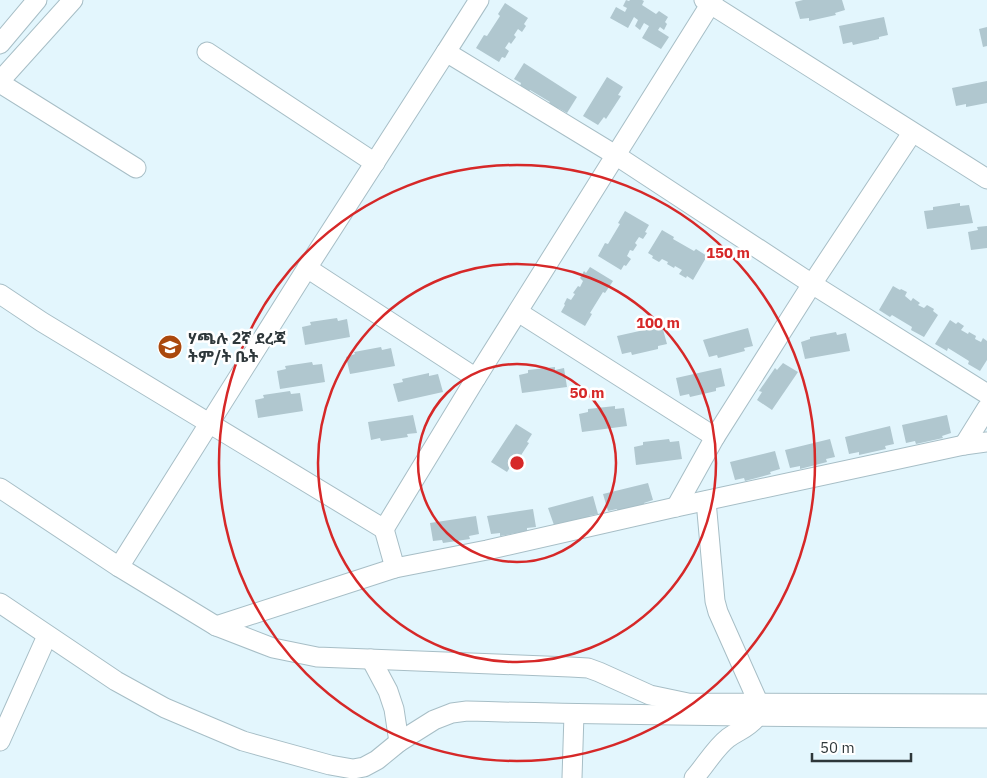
<svg xmlns="http://www.w3.org/2000/svg" width="987" height="778" font-family="'IBM Plex Sans','Noto Sans Ethiopic',sans-serif">
  <style>
    .building { fill: #b0c7cf }
    .lines { fill: none; stroke-linecap: round; stroke-linejoin: round }
    .minor-casing { stroke: #a7bec6; stroke-width: 21 }
    .minor { stroke: #fff; stroke-width: 19 }
    .ring { fill: none; stroke: #d62828; stroke-width: 2.5 }
    .labels { text-anchor: middle; stroke-width: 5; stroke-linejoin: round; paint-order: stroke }
    .poi-label { font-size: 16px; font-weight: bold; fill: #2e373a; stroke: #fff; text-anchor: start }
    .centre { fill: #d62828; stroke: #fff; stroke-width: 2.5 }
    .ring-label { font-size: 15px; text-anchor: middle; font-weight: bold; fill: #d62828; stroke: #fff; stroke-width: 5; stroke-linejoin: round; paint-order: stroke }
  </style>
  <rect width="100%" height="100%" fill="#e3f6fd"/>
  <g class="building">
    <polygon points="626,0 629,1 630,0 642,0 644,1 642,5 656,14 659,11 668,17 665,22 667,24 664,30 660,27 658,30 669,37 661,49 642,38 649,26 644,23 640,30 635,26 638,20 634,17 628,28 610,18 616,7 625,12 627,8 623,6"/>
    <polygon points="803,0 842,0 845,10 835,13 836,15 809,21 809,18 800,19 795,2"/>
    <polygon points="505,3 528,18 524,24 526,26 522,32 518,29 514,35 516,37 511,44 509,42 505,48 509,51 505,58 502,57 499,62 476,48 484,35 487,36 500,16 498,14"/>
    <polygon points="884,17 888,35 879,37 879,39 853,45 852,42 843,44 839,26"/>
    <polygon points="987,27 987,46 983,47 979,29"/>
    <polygon points="524,63 577,97 567,113 558,108 557,110 548,104 550,102 530,90 529,92 520,86 521,83 514,79"/>
    <polygon points="607,77 623,87 618,95 621,96 606,119 604,117 598,125 583,116"/>
    <polygon points="987,81 987,103 966,107 966,104 956,106 952,88"/>
    <polygon points="960,203 960,206 969,205 973,223 927,229 924,211 933,210 933,207"/>
    <polygon points="625,211 649,225 645,232 647,233 643,239 639,237 635,243 637,245 633,251 630,250 627,256 631,259 626,266 624,265 621,270 598,256 605,243 608,244 620,224 618,223"/>
    <polygon points="987,226 987,248 971,250 968,232 978,230 977,227"/>
    <polygon points="662,230 674,237 673,239 694,251 696,249 707,256 693,280 687,276 686,278 679,274 682,270 675,266 674,268 667,264 668,262 662,259 659,262 652,258 653,256 648,253"/>
    <polygon points="590,267 613,281 605,293 603,292 590,313 592,314 585,326 561,312 565,305 564,304 567,298 571,300 575,294 573,293 578,286 580,287 583,281 580,278 584,271 586,273"/>
    <polygon points="893,286 900,290 901,289 907,292 905,296 911,301 913,298 920,303 918,305 924,308 927,305 934,309 933,311 938,315 924,337 911,330 912,327 892,315 890,317 879,310"/>
    <polygon points="337,318 338,321 347,319 350,337 305,345 302,327 311,325 310,322"/>
    <polygon points="950,320 956,324 958,322 964,326 961,330 968,334 969,332 976,336 975,339 981,342 983,338 987,341 987,360 980,371 968,364 969,361 948,348 947,351 935,344"/>
    <polygon points="662,326 667,344 658,346 658,349 632,355 631,352 622,354 617,336"/>
    <polygon points="748,328 753,346 744,348 745,351 718,358 717,355 709,357 703,340"/>
    <polygon points="836,332 837,335 846,333 850,351 805,359 801,342 810,339 810,337"/>
    <polygon points="381,347 382,350 391,348 395,366 350,374 346,357 355,354 354,352"/>
    <polygon points="312,362 313,365 322,364 325,382 280,389 277,371 286,369 285,366"/>
    <polygon points="783,363 798,372 772,410 757,400 762,392 759,391 775,368 777,370"/>
    <polygon points="555,367 555,370 564,368 567,387 522,393 519,375 528,373 528,370"/>
    <polygon points="721,368 725,386 716,388 716,391 690,397 689,394 680,396 676,378"/>
    <polygon points="429,373 429,376 438,374 443,392 398,402 393,384 403,382 402,379"/>
    <polygon points="290,391 291,394 300,393 303,411 258,418 255,400 264,398 263,395"/>
    <polygon points="615,406 615,409 624,408 627,426 582,432 579,414 588,412 588,409"/>
    <polygon points="413,415 417,433 407,434 408,437 381,441 380,438 371,440 368,422"/>
    <polygon points="947,415 951,433 942,436 943,438 916,444 915,441 906,443 902,425"/>
    <polygon points="516,424 532,434 527,442 529,443 514,466 512,464 507,472 491,462"/>
    <polygon points="890,426 894,444 885,446 886,449 859,455 859,452 849,454 845,437"/>
    <polygon points="669,439 670,442 679,441 682,459 636,465 634,447 643,445 643,442"/>
    <polygon points="830,439 835,457 826,459 827,462 800,469 800,466 790,468 785,450"/>
    <polygon points="775,451 780,469 770,472 771,474 745,481 744,478 735,480 730,462"/>
    <polygon points="648,483 653,500 644,503 645,506 618,512 617,509 608,511 603,494"/>
    <polygon points="593,496 598,514 589,516 590,519 563,526 563,523 554,525 548,508"/>
    <polygon points="533,509 536,527 527,528 527,531 500,536 500,533 491,534 487,516"/>
    <polygon points="476,516 479,534 469,536 470,539 443,543 442,540 433,541 430,523"/>
  </g>
  <g class="lines">
    <defs>
      <g id="minor">
        <polyline points="704,0 987,179"/>
        <polyline points="0,44 37,0"/>
        <polyline points="207,52 375,163"/>
        <polyline points="446,52 479,0"/>
        <polyline points="0,81 73,0"/>
        <polyline points="0,83 136,168"/>
        <polyline points="0,294 42,322 384,529 476,378 713,0"/>
        <polyline points="518,312 715,437 812,284 912,133"/>
        <polyline points="476,378 307,268 446,52 617,156 812,284 987,394"/>
        <polyline points="964,445 987,408"/>
        <polyline points="0,488 119,567 216,626 273,648 317,657 570,667 588,668 599,672 650,695 688,703 987,704"/>
        <polyline points="706,501 715,601 718,612 759,704"/>
        <polyline points="676,507 715,437"/>
        <polyline points="384,529 395,568 487,550 676,507 964,445 987,442"/>
        <polyline points="119,567 307,268"/>
        <path d="M0 603 116 681 165 708 243 741 330 765 353 769 364 767 377 760 399 742 434 720 452 713 467 711C640 716 814 717 987 718"/>
        <polyline points="216,626 395,568"/>
        <polyline points="371,659 388,691 394,709 399,742"/>
        <polyline points="0,741 47,636"/>
        <polyline points="572,778 574,714"/>
        <path d="M694 778C705 766 715 748 728 738 739 730 747 729 757 717"/>
      </g>
    </defs>
    <use href="#minor" class="minor-casing"/>
    <use href="#minor" class="minor"/>
  </g>
  <g class="ring">
    <circle cx="517" cy="463" r="99"/>
    <circle cx="517" cy="463" r="199"/>
    <circle cx="517" cy="463" r="298"/>
  </g>
  <defs>
    <symbol id="school-disc" viewBox="-11 -11 22 22"><circle r="9.5" fill="#aa480d" stroke="#fff"/><path d="M0-5L7-2L0 1L-7-2ZM-4 1L0 2.5L4 1V4Q0 6-4 4Z" fill="#fff"/></symbol>
  </defs>
  <g fill-rule="evenodd">
    <use href="#school-disc" x="156" y="333" width="28" height="28"/>
  </g>
  <g class="labels">
    <g class="poi-label">
      <text x="188" y="344">ሃጫሉ 2ኛ ደረጃ<tspan x="188" dy="18">ትም/ት ቤት</tspan></text>
    </g>
  </g>
  <circle cx="517" cy="463" r="8" class="centre"/>
  <g class="ring-label">
    <text x="728" y="258">150 m</text>
    <text x="658" y="328">100 m</text>
    <text x="587" y="398">50 m</text>
  </g>
  <path d="M812 753v8h99v-8" fill="none" stroke="#2e373a" stroke-width="2.5"/>
  <text x="820" y="753" font-size="15" fill="#2e373a" stroke="#ffffff" stroke-width="4" paint-order="stroke">50 m</text>
</svg>
